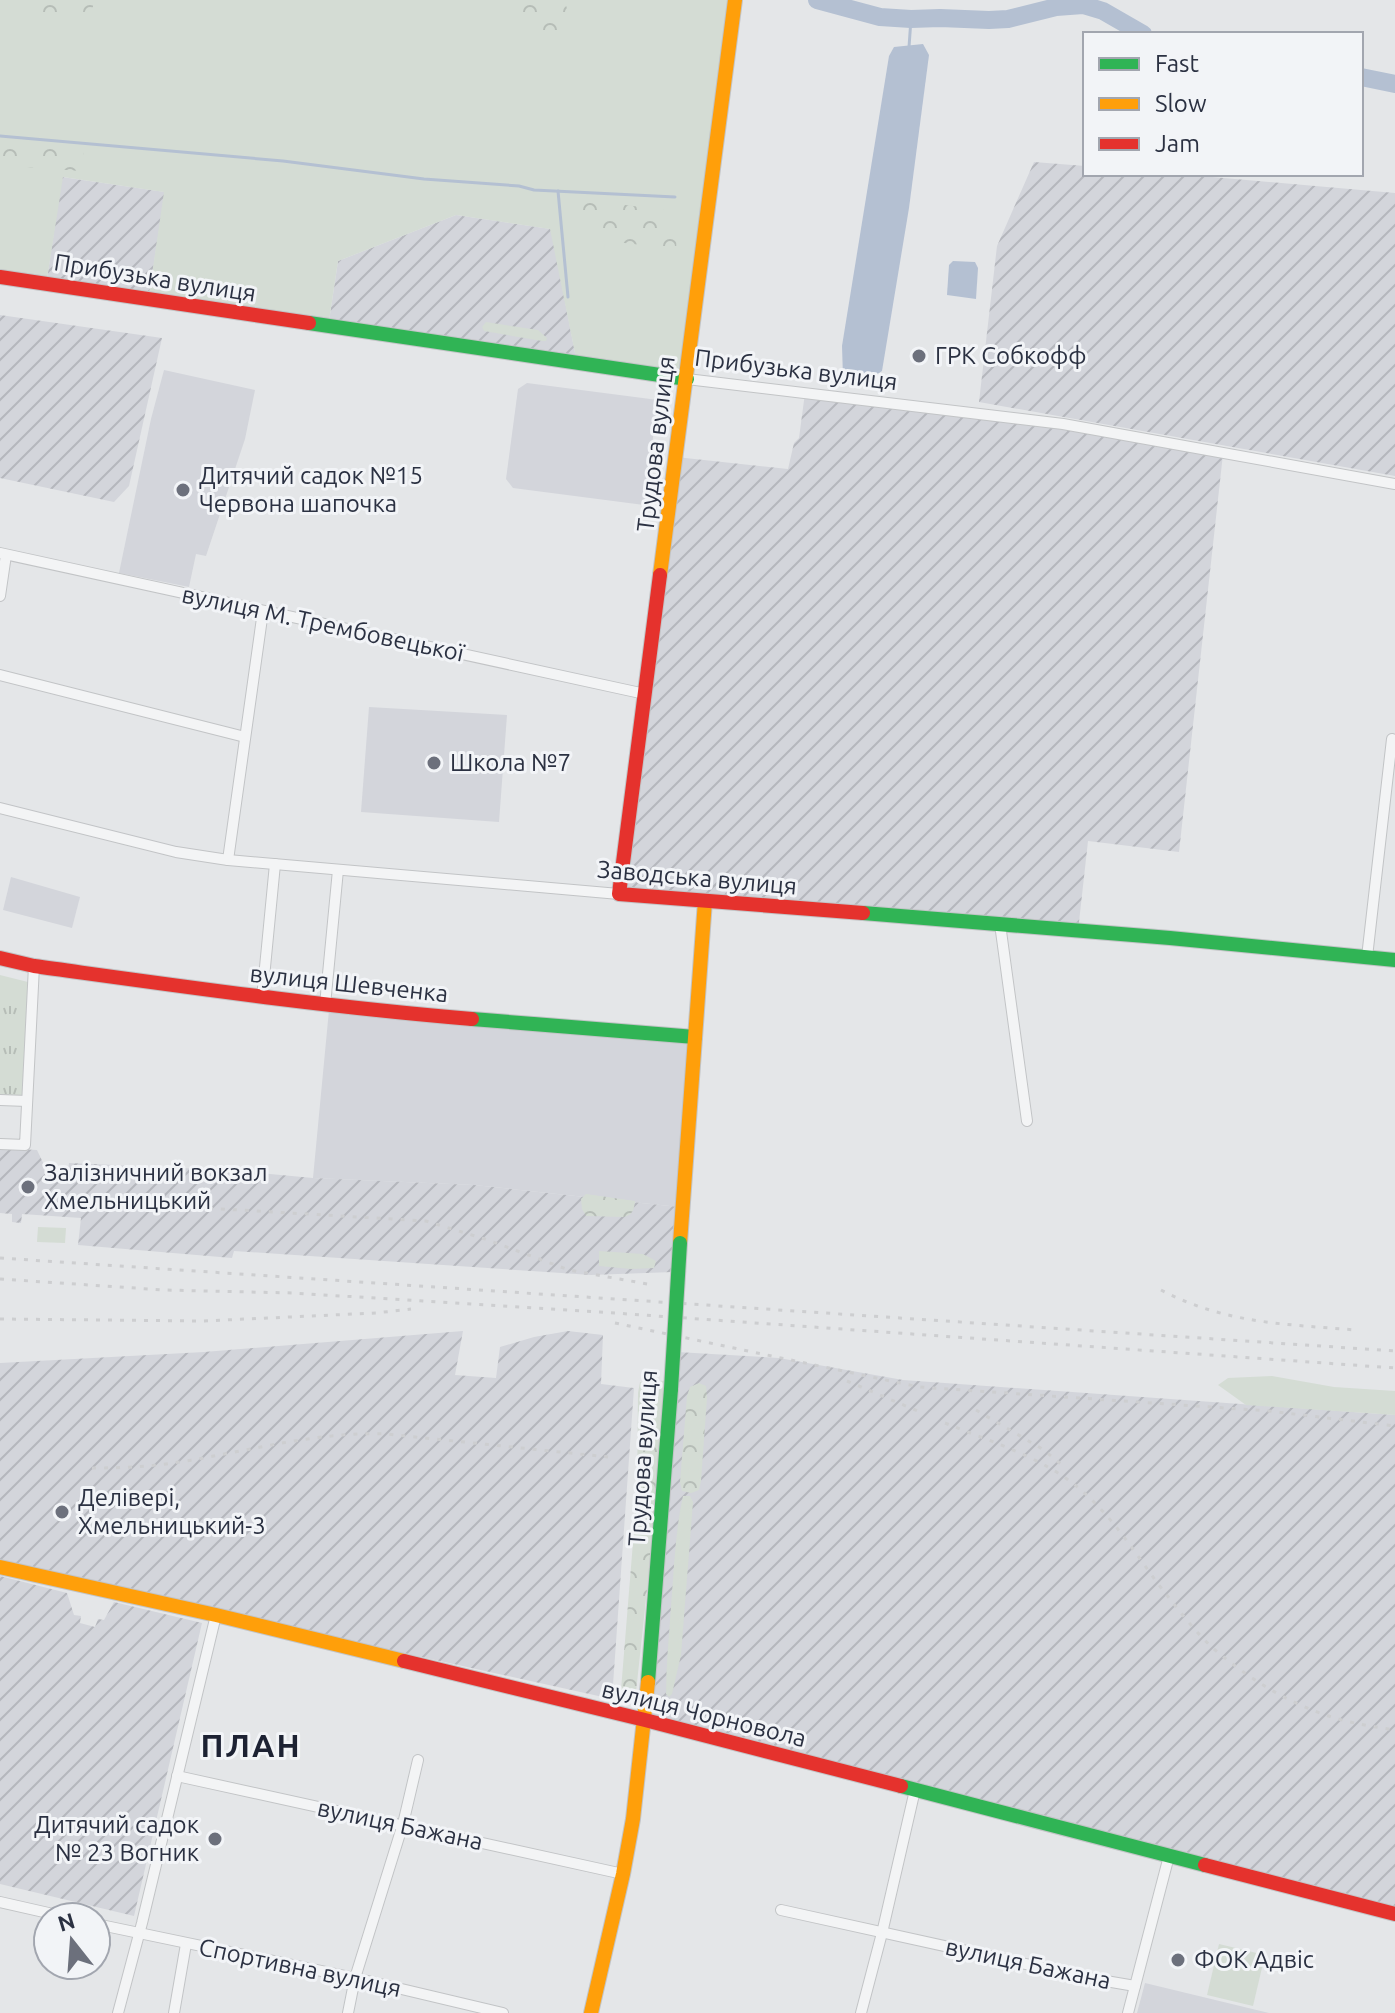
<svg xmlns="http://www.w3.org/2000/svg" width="1395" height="2013" font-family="Ubuntu,sans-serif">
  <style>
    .built { fill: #d3d5db }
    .industrial { fill: url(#industrial-furrows) }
    .grass { fill: #d4dcd4 }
    .forest { fill: url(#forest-crowns) }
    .park { fill: url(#park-tufts) }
    .water { fill: #b4c0d2 }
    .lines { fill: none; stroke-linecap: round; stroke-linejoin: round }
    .stream { stroke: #b4c0d2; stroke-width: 3 }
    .river { stroke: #b4c0d2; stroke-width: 18 }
    .street-casing { stroke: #c2c4c6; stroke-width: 12 }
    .fast-casing { stroke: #c2c4c6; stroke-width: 16 }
    .slow-casing { stroke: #c2c4c6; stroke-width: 16 }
    .jam-casing { stroke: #c2c4c6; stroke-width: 16 }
    .street { stroke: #f3f4f5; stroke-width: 10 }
    .fast { stroke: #30b455; stroke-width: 14 }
    .slow { stroke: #ff9f0a; stroke-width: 14 }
    .jam { stroke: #e5322d; stroke-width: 14 }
    .rail { stroke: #cdced0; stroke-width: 3; stroke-dasharray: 4 8; stroke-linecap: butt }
    .fast-bridge-casing { stroke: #c2c4c6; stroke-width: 16; stroke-linecap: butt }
    .fast-bridge { stroke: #30b455; stroke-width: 14 }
    .poi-dot { fill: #6c707c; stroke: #f2f4f7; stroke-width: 3 }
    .labels { text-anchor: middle; stroke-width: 6; stroke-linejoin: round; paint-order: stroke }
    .street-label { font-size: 24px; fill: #2b3142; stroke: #f2f4f7 }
    .poi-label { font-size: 24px; fill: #2b3142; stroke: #f2f4f7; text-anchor: start }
    .district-label { font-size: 32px; font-weight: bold; letter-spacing: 2px; fill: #1d2233; stroke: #f2f4f7 }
  </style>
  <defs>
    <pattern id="industrial-furrows" width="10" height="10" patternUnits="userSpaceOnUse" patternTransform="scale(2)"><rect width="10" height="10" fill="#d3d5db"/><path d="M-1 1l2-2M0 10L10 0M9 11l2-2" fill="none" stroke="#b5b7bd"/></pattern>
    <pattern id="forest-crowns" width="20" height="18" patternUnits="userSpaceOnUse" patternTransform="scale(2)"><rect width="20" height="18" fill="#d4dcd4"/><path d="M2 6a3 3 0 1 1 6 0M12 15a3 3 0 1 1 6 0" fill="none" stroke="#b6bdb7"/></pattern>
    <pattern id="park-tufts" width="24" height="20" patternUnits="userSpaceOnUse" patternTransform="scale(2)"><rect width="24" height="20" fill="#d4dcd4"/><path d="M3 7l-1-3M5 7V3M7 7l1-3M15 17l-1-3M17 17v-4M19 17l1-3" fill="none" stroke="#b6bdb7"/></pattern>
  </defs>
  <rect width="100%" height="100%" fill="#e4e6e8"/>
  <g class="built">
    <polygon points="164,370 255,390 245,439 206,556 196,554 189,587 119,573 151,419"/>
    <polygon points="527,383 658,400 644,505 513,488 506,479 518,389"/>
    <polygon points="369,707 507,715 499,822 361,812"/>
    <polygon points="11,877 80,897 72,928 3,910"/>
    <polygon points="329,1010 691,1041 679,1207 474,1185 313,1178"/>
    <polygon points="1145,1983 1269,2013 1137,2013"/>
  </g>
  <g class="industrial">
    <polygon points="1034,162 1085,166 1085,174 1178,174 1395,193 1395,476 979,402 997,246"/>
    <polygon points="62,177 165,192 149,295 47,279"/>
    <polygon points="456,215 551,229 576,358 329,321 338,261"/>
    <polygon points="0,315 162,338 129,486 114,502 0,478"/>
    <polygon points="805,393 977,415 1223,454 1179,852 1088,841 1078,931 619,894 676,457 788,469 794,443 799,438"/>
    <polygon points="0,1148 37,1150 47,1171 68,1172 69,1163 226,1170 313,1178 474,1185 679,1207 673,1272 591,1275 234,1251 232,1258 78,1245 81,1218 22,1214 21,1223 12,1222 12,1214 0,1213"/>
    <polygon points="463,1331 455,1375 496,1378 500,1347 534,1337 568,1331 603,1335 601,1384 634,1388 612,1699 0,1564 0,1363 204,1352"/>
    <polygon points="677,1352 779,1358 903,1380 1395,1415 1395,1910 650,1717"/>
    <polygon points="0,1576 67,1593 74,1615 81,1616 80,1623 95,1627 98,1619 104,1620 114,1602 202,1623 134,1916 0,1884"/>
  </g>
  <g class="grass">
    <polygon points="0,0 731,0 683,374 576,358 550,229 456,215 338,261 329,321 149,295 164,192 63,177 47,279 0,272"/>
    <polygon points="486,322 538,330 547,338 546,341 542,341 484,331 482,327"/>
    <polygon points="38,1227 66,1228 65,1243 37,1242"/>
    <polygon points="599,1251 643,1254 656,1261 654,1268 631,1269 599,1266"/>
    <polygon points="1272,1376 1334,1387 1395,1391 1395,1415 1246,1405 1218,1385 1228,1378"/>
    <path d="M683 1496H690L693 1502 681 1655 672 1694 669 1697 666 1694C666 1665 669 1636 671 1607 674 1570 675 1532 683 1496Z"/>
    <polygon points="1219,1944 1265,1955 1253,2006 1207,1995"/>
  </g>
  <g class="forest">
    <path d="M30 0H93V7C69 21 60 25 35 14L29 1Z"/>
    <path d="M505 0H559L566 5 571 24 556 42 546 46C522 34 514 26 505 0Z"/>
    <polygon points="0,142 84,150 80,171 0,165"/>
    <polygon points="581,203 610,203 679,212 676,249 616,242 577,233"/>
    <path d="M586 1194 635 1201C634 1209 633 1215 624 1217L586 1216 582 1209 581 1199Z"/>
    <polygon points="664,1381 652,1543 636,1692 625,1698 618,1698 621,1690 637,1493 638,1393 640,1382"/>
    <polygon points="699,1383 706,1386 707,1398 701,1481 699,1490 691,1493 682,1491 680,1482 687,1396 690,1387"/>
  </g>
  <polygon class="park" points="0,975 32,983 27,1101 0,1100"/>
  <g class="water">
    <polygon points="923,44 929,55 909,208 882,371 870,379 843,377 842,346 889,56 894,47"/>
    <polygon points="953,261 975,262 978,268 976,299 947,295 949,265"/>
  </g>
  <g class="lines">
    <g class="stream">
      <polyline points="1068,0 1071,5"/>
      <polyline points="909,47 911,19"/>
      <polyline points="0,136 283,161 424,179 519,186 534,190 675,197"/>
      <polyline points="558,191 568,297"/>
    </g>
    <g class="river">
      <polyline points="817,0 880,17 911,19 940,18 989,20 1008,19 1056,7 1083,5 1103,11 1143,34"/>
      <polyline points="1361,77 1395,84"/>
    </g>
    <defs>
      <g id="street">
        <polyline points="687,379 1063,424 1395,484"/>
        <polyline points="0,553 645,694"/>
        <polyline points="0,596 6,555"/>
        <polyline points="0,675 245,737"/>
        <polyline points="0,808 176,852 228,860 619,894"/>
        <polyline points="228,860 263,611"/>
        <polyline points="1000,924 1027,1121"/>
        <polyline points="1367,957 1392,739 1395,740"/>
        <polyline points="262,998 275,864"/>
        <polyline points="325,1005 338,870"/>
        <polyline points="0,1100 27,1101"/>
        <polyline points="0,1144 25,1145 34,966"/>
        <polyline points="177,1776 623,1874"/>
        <polyline points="0,1902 66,1917"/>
        <polyline points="781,1910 1094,1979 1135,1986"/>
        <polyline points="96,1924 355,1978 503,2013"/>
        <polyline points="118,2013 142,1923 216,1615"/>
        <polyline points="174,2013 186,1944"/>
        <polyline points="348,2013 355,1978 403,1824 418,1760"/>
        <polyline points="861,2013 882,1933 915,1790"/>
        <polyline points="1128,2013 1169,1856"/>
      </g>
      <g id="fast">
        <polyline points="309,323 687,379"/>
        <polyline points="863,913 1170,938 1395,960"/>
        <polyline points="472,1019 695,1037"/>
        <polyline points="648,1682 671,1389"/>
        <polyline points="901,1786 1205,1865"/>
      </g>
      <g id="slow">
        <polyline points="660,575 735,0"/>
        <polyline points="680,1243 705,901"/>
        <polyline points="0,1567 216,1615 404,1661"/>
        <polyline points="591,2013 623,1874 633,1819 648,1682"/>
      </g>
      <g id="jam">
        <polyline points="0,277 309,323"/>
        <polyline points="660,575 619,894 863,913"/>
        <path d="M0 958 34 966C180 986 325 1007 472 1019"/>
        <polyline points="404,1661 645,1720 901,1786"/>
        <polyline points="1205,1865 1395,1914"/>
      </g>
    </defs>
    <use href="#street" class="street-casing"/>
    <use href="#fast" class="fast-casing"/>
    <use href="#slow" class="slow-casing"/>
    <use href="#jam" class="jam-casing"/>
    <use href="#street" class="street"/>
    <use href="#fast" class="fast"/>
    <use href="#slow" class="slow"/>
    <use href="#jam" class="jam"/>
    <g class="rail">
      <polyline points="137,1204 426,1221 485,1239 569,1270 653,1285"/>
      <polyline points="0,1258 1395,1351"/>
      <polyline points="0,1279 164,1290 293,1293 600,1312 1395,1368"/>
      <path d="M1161 1290C1226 1324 1285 1324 1355 1330"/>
      <polyline points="0,1319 203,1321 376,1313 411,1309"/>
      <polyline points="615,1323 919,1387 1269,1411 1395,1426"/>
      <polyline points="847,1381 920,1412"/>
      <polyline points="976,1410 1044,1450 1063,1466"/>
      <path d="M945 1423C991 1442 1043 1457 1081 1490 1114 1518 1136 1555 1162 1589 1178 1609 1195 1632 1214 1649 1249 1679 1291 1705 1335 1718 1355 1724 1375 1727 1395 1730"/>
      <path d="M92 1468C117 1468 141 1467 166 1464 240 1454 312 1431 387 1434L608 1457"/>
    </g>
    <defs>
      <polyline id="fast-bridge" points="671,1389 680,1243"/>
    </defs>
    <use href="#fast-bridge" class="fast-bridge-casing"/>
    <use href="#fast-bridge" class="fast-bridge"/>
  </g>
  <g class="poi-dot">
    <circle cx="919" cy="356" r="8"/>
    <circle cx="183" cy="490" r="8"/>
    <circle cx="434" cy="763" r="8"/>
    <circle cx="28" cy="1187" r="8"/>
    <circle cx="62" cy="1512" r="8"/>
    <circle cx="215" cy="1839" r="8"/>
    <circle cx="1178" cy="1960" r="8"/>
  </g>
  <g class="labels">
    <g class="street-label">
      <text transform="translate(155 278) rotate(9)" y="8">Прибузька вулиця</text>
      <text transform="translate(796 370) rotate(7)" y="8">Прибузька вулиця</text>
      <text transform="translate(656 444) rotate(-83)" y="8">Трудова вулиця</text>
      <text transform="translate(323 624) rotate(12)" y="8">вулиця М. Трембовецької</text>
      <text transform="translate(697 878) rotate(5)" y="8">Заводська вулиця</text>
      <text transform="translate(349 984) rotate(6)" y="8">вулиця Шевченка</text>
      <text transform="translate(643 1458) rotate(-86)" y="8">Трудова вулиця</text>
      <text transform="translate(704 1714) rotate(14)" y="8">вулиця Чорновола</text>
      <text transform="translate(400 1825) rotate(12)" y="8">вулиця Бажана</text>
      <text transform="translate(1028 1964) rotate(12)" y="8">вулиця Бажана</text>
      <text transform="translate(300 1968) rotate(12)" y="8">Спортивна вулиця</text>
    </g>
    <g class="poi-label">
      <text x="935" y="364">ГРК Собкофф</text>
      <text x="199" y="484">Дитячий садок №15<tspan x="199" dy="28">Червона шапочка</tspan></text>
      <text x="450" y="771">Школа №7</text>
      <text x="44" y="1181">Залізничний вокзал<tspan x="44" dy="28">Хмельницький</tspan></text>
      <text x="78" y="1506">Делівері,<tspan x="78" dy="28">Хмельницький-3</tspan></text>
      <text x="199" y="1833" text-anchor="end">Дитячий садок<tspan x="199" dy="28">№ 23 Вогник</tspan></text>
      <text x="1194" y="1968">ФОК Адвіс</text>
    </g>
    <g class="district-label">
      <text x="251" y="1757">ПЛАН</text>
    </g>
  </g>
  <rect x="1083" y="32" width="280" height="144" fill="#f2f4f7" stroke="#a2a6af" stroke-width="2"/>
  <rect x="1099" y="58" width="40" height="12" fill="#30b455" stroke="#a2a6af" stroke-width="2"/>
  <text x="1155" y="72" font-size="24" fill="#2b3142">Fast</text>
  <rect x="1099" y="98" width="40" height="12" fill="#ff9f0a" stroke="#a2a6af" stroke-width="2"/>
  <text x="1155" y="112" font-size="24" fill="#2b3142">Slow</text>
  <rect x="1099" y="138" width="40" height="12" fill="#e5322d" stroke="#a2a6af" stroke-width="2"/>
  <text x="1155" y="152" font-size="24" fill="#2b3142">Jam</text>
  <g transform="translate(72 1941) rotate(343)"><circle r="38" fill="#f2f4f7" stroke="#a2a6af" stroke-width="2"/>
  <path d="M0-6L14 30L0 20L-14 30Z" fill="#6c707c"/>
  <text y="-12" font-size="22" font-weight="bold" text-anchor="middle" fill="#2b3142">N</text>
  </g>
</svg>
